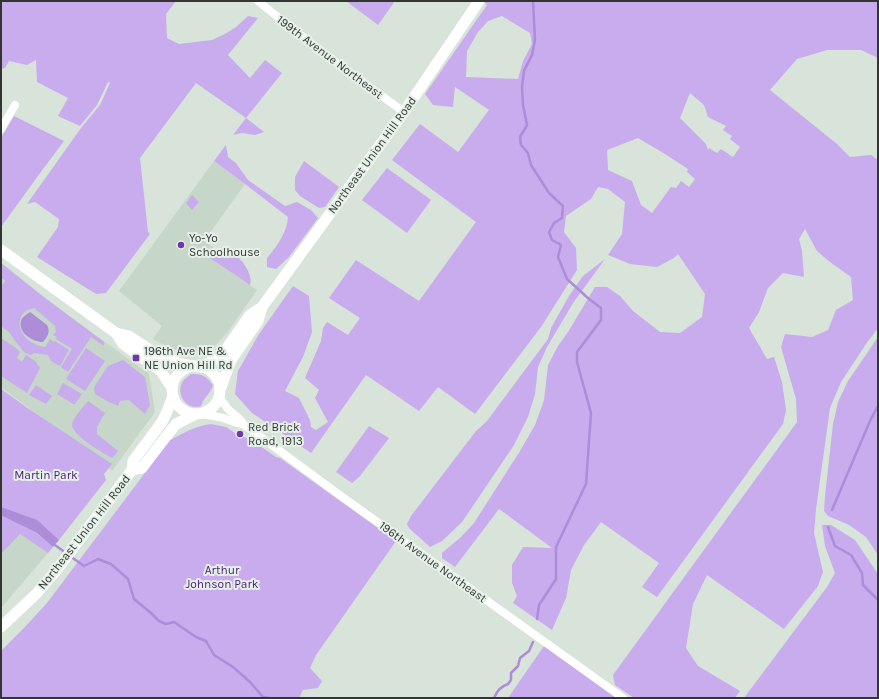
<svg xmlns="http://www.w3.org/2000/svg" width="879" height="699" font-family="Karla,sans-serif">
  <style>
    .built { fill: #c6d7ca }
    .green { fill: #c8aced; fill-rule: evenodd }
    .water { fill: #ad8cd8 }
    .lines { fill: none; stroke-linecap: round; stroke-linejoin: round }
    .stream { stroke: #ad8cd8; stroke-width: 2.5 }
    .street { stroke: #fff; stroke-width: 8 }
    .secondary { stroke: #fff; stroke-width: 11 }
    .poi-dot { fill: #7236ab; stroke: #e5f0e8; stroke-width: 1.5 }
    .labels { text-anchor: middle; stroke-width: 4; stroke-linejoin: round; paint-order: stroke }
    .street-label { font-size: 12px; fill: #323633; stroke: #e5f0e8 }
    .poi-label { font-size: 12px; fill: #323633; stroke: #e5f0e8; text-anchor: start }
    .park-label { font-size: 12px; fill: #4b1c75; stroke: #e5f0e8 }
  </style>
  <rect width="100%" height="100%" fill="#d8e3da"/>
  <g class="built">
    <polygon points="214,161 245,184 204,241 217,250 211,258 257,290 227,333 209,352 193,355 169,348 153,339 162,326 119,291"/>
    <polygon points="1,263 45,298 149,374 155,412 112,471 1,387"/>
    <polygon points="20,533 48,553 1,608 1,554"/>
  </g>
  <g class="green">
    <polygon points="1,1 176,1 166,14 167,38 179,44 212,40 225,34 236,27 248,16 258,18 228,55 250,78 265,60 282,73 246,118 264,132 255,135 242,133 233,135 246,118 196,83 140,158 148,232 150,234 106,293 96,294 37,257 58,227 59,219 35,202 27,204 81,128 100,105 110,83 108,82 97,105 80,126 58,116 68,98 37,82 36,60 27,65 9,61 5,68 1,69"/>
    <polygon points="346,1 395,1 378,25"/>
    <path d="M483 1H878V58L861 50H827L797 59 770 90 837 144 850 157 871 155 878 160V328L866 344 841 382 830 408 816 509 814 533 823 572 818 586 784 629 707 575 693 604 686 648 698 666 740 691 735 698H634L615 685 613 675 797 422 796 399 781 347 785 334 812 337 828 330 836 310 853 300 851 277 830 262 817 251 805 229 799 239 802 251 804 277 783 273 768 288 759 312 749 328 767 359 774 357 782 382 786 410 783 424 657 597 642 587 659 563 601 522 584 545 571 570 566 598 552 630 513 603 517 596 512 583V565L523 547 552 548 499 509 455 567 442 558V553L461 537 474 523 520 451 535 425 544 400 548 365 558 346 568 332 595 287H607L620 296 633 311 660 332 680 333 702 317 705 294 678 254 674 258 657 267 630 264 608 255 622 234 625 202 608 189 598 187 591 199 566 216 564 232 576 248 577 270 541 327 475 414 438 387 419 411 366 375 311 453 252 413 235 394 238 371 259 334 293 286 309 296 312 332 303 357 285 391 299 398 310 420 311 427 316 430 328 422 315 398 319 390 305 378 321 341 323 328 327 322 348 335 360 318 329 298 356 260 419 301 476 222 392 160 420 124 458 152 489 110 455 87 453 107 433 105 425 94 487 5ZM502 16 530 33 532 44 523 61 518 79 466 77 467 51 478 32 488 21ZM690 93 704 105 708 117 726 126 723 130 732 136 730 139 740 147 733 157 721 149 717 153 709 148 708 150 706 144 680 118ZM638 138 665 154 688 169 687 172 695 179 689 187 681 181 676 188 671 187 652 213 641 205 632 181 608 170 607 150Z"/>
    <polygon points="14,116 64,141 43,169 1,227 1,138"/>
    <path d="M226 145 228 157 236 163 248 180 285 206 297 202 311 210 318 218 289 257 276 269 267 267V258C277 246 287 233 288 217L245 184 214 161Z"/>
    <polygon points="304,161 339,187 325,207 319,208 300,196 295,190 295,177"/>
    <polygon points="387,168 431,200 407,233 362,200"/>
    <polygon points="192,195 199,202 192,210 186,203"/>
    <path d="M224 249C228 251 234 253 238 257 245 264 253 276 250 285L210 258 217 250Z"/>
    <polygon points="605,259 573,303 547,347 538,367 535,394 528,417 514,445 462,522 442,541 430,547 409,528 407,524 411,516 476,431 487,421 548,339 551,328 569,296 583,276"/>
    <path d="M1 263 45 298 104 342V346L91 337 68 372 61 367 72 349 56 339 57 337 53 335 56 332 55 326 34 308C13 312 17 335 33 343 36 345 41 346 45 347L50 339 54 342 55 341 69 350 60 366 51 361 48 355 34 353 31 355 25 353 15 341 9 332 1 326V287L5 281 1 277Z"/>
    <polygon points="878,337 878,555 866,537 849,525 828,516 824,511 825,496 833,424 838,402 848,381"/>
    <polygon points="1,338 16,348 20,352 17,358 22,362 26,355 35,361 40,368 27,393 1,376"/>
    <polygon points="86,348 105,361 85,391 66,379"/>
    <polygon points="123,360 145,377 150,405 145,414 129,400 120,401 118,406 107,401 95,394 94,388 96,384 108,366"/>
    <path d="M191 374C203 374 206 376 213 385 211 393 204 397 201 406 186 411 175 393 183 381 185 378 189 376 191 374Z"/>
    <polygon points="63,383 82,394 75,404 73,404 57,394"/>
    <polygon points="36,385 52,396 46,404 29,395"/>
    <polygon points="1,389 29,409 112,464 104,474 106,480 59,540 55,537 21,525 37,533 53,547 48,553 20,534 1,554"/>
    <path d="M88 401 105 413 97 427V434L118 451 115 455 112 458C103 453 71 435 72 424 73 418 84 406 88 401Z"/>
    <path d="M211 424 226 427 238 435 250 439 276 457 280 458 396 541 316 655 310 668 322 681 318 688 303 690 299 698H1V651L23 629 47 603 169 441C183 433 195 426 211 424Z"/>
    <polygon points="369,426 389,438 360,476 352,483 336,472"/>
    <polygon points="822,525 831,525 855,540 878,574 878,698 744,698 827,587 835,573 825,546"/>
    <polygon points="544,646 617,698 508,698"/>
  </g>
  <g class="water">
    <path d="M30 312 47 325C51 332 47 337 43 342 33 342 18 333 21 321 22 317 26 315 30 312Z"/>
    <polygon points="1,507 37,520 59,540 53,547 37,533 1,515"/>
  </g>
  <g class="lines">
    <g class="stream">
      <polyline points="533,1 535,40 532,55 524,71 522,87 523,105 527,125 520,137 521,145 528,153 531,165 549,193 563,206 562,218 554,223 549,232 552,240 561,245 558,257 567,279 589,299 601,308 601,320 577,352 577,362 591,413 586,484 556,547 556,579 539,605 537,619"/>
      <polyline points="832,510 870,421 878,406"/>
      <polyline points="828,527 835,546 851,555 862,573 863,585 878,600"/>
      <polyline points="52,543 66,553"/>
      <polyline points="70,556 84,566 98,559 111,564 128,579 134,599 151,613 159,621 166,624 174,622 196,637 206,641 214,655 233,667 250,682 263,697 270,698"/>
      <path d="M494 698C498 690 500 687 508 684L511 680V673L518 666 520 658 529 651 533 642"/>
    </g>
    <g class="street">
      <path d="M258 1C305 40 354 76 404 112"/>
      <polyline points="1,129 15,105"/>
      <path d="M219 397C222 400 224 404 227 408 232 414 240 417 243 424"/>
      <path d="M200 414C208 415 216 416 223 418 231 420 235 424 243 424L341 496 623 698"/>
    </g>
    <g class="secondary">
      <polyline points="1,250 116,333 123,344 161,371 172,388"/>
      <polyline points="116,333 129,336 155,353 169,359 181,364 193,366"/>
      <circle cx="196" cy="390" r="24"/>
      <polyline points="201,367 215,360 222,355 250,315 262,307 404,112 479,1"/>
      <polyline points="220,390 231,360 258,321 262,307"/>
      <polyline points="132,470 142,468 168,434 176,424 196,414"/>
      <polyline points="1,627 36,594 55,572 132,470 133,461 162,422 166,414 173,396"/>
    </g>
  </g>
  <g class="poi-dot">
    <circle cx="181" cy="245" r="4"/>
    <rect x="132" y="354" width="8" height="8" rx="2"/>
    <circle cx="240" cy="434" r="4"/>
  </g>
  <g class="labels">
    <g class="street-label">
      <text transform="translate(330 57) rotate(37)" y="4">199th Avenue Northeast</text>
      <text transform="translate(372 155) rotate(-54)" y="4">Northeast Union Hill Road</text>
      <text transform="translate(84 532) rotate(-52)" y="4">Northeast Union Hill Road</text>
      <text transform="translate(433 562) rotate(36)" y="4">196th Avenue Northeast</text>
    </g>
    <g class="poi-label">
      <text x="189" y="242">Yo-Yo<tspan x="189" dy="14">Schoolhouse</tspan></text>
      <text x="144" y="355">196th Ave NE &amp;<tspan x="144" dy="14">NE Union Hill Rd</tspan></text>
      <text x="248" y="431">Red Brick<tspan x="248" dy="14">Road, 1913</tspan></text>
    </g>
    <g class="park-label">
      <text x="46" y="479">Martin Park</text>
      <text x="222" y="574">Arthur<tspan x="222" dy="14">Johnson Park</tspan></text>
    </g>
  </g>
  <rect width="879" height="699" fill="none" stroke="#323633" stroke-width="4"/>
</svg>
